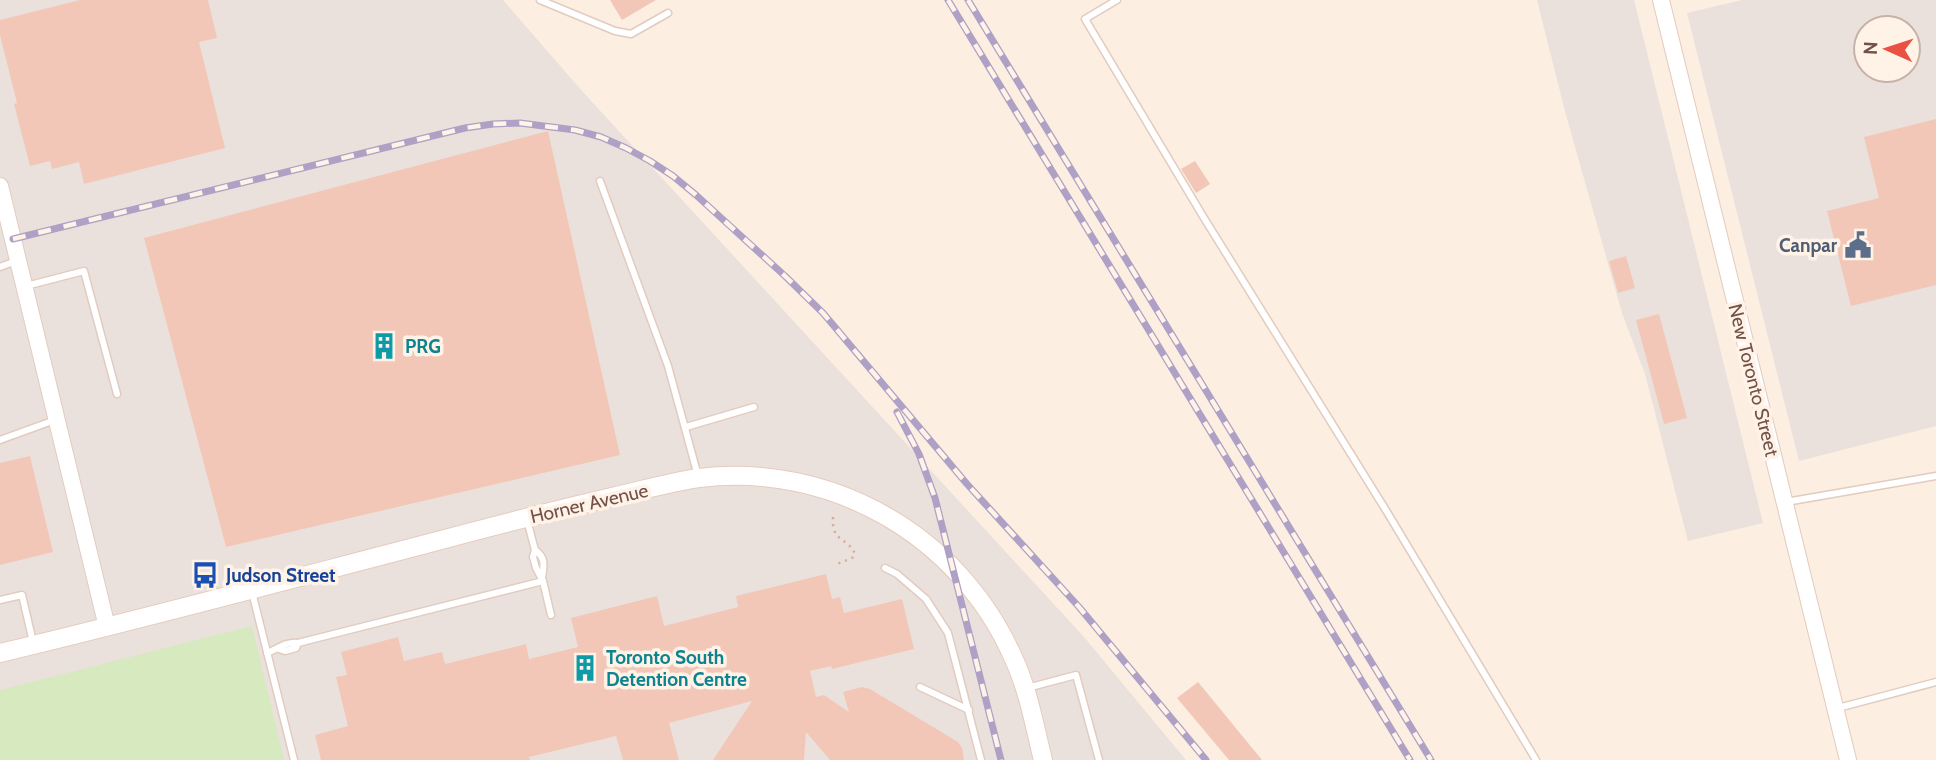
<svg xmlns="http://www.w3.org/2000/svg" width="1936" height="760" font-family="Cabin,sans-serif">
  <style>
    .industrial { fill: #ebe1dc; fill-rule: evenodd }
    .green { fill: #d6e9bf }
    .building { fill: #f2c7b8 }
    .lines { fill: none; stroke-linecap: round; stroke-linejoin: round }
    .service-casing { stroke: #e2cbbf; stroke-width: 9 }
    .tertiary-casing { stroke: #e2cbbf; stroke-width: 18 }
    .secondary-casing { stroke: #e7cabc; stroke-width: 20 }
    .path { stroke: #d6aa9b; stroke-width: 2.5; stroke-dasharray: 2 5; stroke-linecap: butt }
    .service { stroke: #fff; stroke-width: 6 }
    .tertiary { stroke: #fff; stroke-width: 16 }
    .secondary { stroke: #fff; stroke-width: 18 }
    .rail-casing { stroke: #afa0c5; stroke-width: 7 }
    .rail { stroke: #fff2e7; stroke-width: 4.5; stroke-dasharray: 13; stroke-linecap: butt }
    .labels { text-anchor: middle; stroke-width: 7; stroke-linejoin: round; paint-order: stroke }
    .service-label { font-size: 19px; font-weight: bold; fill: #4e5e75; stroke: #fff2e7; text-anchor: end }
    .culture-label { font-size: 19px; font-weight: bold; fill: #0d838f; stroke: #fff2e7; text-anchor: start }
    .street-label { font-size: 19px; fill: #735148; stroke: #fff2e7 }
    .transit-label { font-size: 19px; font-weight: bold; fill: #164399; stroke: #fff2e7; text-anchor: start }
  </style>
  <rect width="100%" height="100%" fill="#fceee0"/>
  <g class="industrial">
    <polygon points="0,0 503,0 582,91 1084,637 1186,760 0,760"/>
    <polygon points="1537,0 1634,0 1763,523 1688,541 1645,374 1622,313 1566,115"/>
    <path d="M1742 0H1936V426L1799 461 1687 13ZM1866 28H1908V70H1866Z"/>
  </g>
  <polygon class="green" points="252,626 284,760 0,760 0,690"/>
  <g class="building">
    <polygon points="80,0 208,0 217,38 199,42 225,148 84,184 79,162 52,169 50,161 30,166 14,104 17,103 0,35 0,20"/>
    <polygon points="610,0 656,0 622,20"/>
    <polygon points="1936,119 1936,285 1851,306 1827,211 1879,198 1864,137"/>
    <polygon points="548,131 620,455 226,547 144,238"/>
    <polygon points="1195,161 1210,184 1196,193 1181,169"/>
    <polygon points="1626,256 1635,288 1618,293 1609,261"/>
    <polygon points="1659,314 1687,418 1664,424 1636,320"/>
    <polygon points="30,456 53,552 0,565 0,463"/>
    <polygon points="826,574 832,599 840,597 844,613 902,599 914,649 832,669 831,666 810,671 816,697 824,695 849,712 843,692 862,687 870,689 958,742 962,748 964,760 830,760 806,732 804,760 713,760 752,701 669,723 679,760 623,760 616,736 529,757 530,760 321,760 315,735 348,726 336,677 347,675 341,652 398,637 404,661 442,652 445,664 526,644 529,659 578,647 571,618 657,596 664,626 738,607 736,596"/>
    <polygon points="1198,682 1262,760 1229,760 1177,698"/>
  </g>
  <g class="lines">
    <defs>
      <g id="service">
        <polyline points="540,0 615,31 631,34 668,13"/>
        <polyline points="1117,0 1085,19 1204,218 1387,512 1536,760"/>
        <polyline points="600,181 668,366 698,476"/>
        <polyline points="0,267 16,261"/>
        <polyline points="26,286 84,271 117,394"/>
        <polyline points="686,427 754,407"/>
        <polyline points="0,440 55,420"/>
        <polyline points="1786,502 1936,476"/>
        <polyline points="527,520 535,550 533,557 536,568 543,581 551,615"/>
        <path d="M535 550C546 558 544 565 542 578"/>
        <polyline points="885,568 897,574 926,599 948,633 981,760"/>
        <polyline points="252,592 294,760"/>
        <polyline points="0,600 22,595 33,642"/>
        <polyline points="279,649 285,651 296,648 298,643"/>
        <path d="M267 653C277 649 287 641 298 643L543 581"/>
        <polyline points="920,687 969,710"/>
        <polyline points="1027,688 1076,675 1099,760"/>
        <polyline points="1838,708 1936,682"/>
      </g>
      <g id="tertiary">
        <polyline points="1661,0 1848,760"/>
        <polyline points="0,186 107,627"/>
      </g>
      <path id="secondary" d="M0 653C143 619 284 581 426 544 489 527 552 511 616 496 643 490 671 482 699 478 831 462 958 535 1012 655 1028 688 1034 724 1043 760"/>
    </defs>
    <use href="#service" class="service-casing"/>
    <use href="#tertiary" class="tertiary-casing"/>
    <use href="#secondary" class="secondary-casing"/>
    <path class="path" d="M833 517C831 543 848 537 855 554L852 558 837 564"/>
    <use href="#service" class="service"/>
    <use href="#tertiary" class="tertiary"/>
    <use href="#secondary" class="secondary"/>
    <defs>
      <g id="rail">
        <polyline points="948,0 1410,760"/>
        <polyline points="968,0 1431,760"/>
        <polyline points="13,239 465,128 493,124 520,123 575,130 601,137 626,148 650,161 673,176 696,195 785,276 823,313 967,484 1079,607 1206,760"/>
        <polyline points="897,412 919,454 935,498 1001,760"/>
      </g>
    </defs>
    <use href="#rail" class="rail-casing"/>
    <use href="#rail" class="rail"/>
  </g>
  <defs>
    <symbol id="civic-bare" viewBox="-9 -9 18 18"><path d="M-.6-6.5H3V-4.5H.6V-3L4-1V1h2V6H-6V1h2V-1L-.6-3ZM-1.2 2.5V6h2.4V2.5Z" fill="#5c6f8a" stroke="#fff2e7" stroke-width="2.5" paint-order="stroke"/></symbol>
    <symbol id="building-bare" viewBox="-9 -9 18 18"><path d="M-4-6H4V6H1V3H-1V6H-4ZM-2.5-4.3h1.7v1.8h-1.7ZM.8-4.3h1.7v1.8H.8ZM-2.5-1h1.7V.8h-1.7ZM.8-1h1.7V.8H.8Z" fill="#0f9aa8" stroke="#fff2e7" stroke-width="2.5" paint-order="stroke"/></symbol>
    <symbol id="bus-bare" viewBox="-9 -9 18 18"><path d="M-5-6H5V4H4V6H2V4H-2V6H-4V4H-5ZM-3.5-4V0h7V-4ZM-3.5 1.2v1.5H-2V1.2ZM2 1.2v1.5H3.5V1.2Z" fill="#1a4fb4" stroke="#fff2e7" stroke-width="2.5" paint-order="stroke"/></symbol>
  </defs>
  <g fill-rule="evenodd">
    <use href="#civic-bare" x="1839" y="226" width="38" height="38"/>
    <use href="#building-bare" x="365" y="327" width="38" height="38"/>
    <use href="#bus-bare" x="186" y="556" width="38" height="38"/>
    <use href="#building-bare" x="566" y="649" width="38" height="38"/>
  </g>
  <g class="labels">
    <g class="service-label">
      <text x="1837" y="252">Canpar</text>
    </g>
    <g class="culture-label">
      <text x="405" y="353">PRG</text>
      <text x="606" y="664">Toronto South<tspan x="606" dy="22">Detention Centre</tspan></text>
    </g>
    <g class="street-label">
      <text transform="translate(1754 380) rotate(76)" y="7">New Toronto Street</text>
      <text transform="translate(589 503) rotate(-13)" y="7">Horner Avenue</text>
    </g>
    <g class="transit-label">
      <text x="226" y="582">Judson Street</text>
    </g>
  </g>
  <g transform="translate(1887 49) rotate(273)"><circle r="33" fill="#fff2e7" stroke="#c7b2a7" stroke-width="2"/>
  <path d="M0-5L12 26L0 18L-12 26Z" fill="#e85144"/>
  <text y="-10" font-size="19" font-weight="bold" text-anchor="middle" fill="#735148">N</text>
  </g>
</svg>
